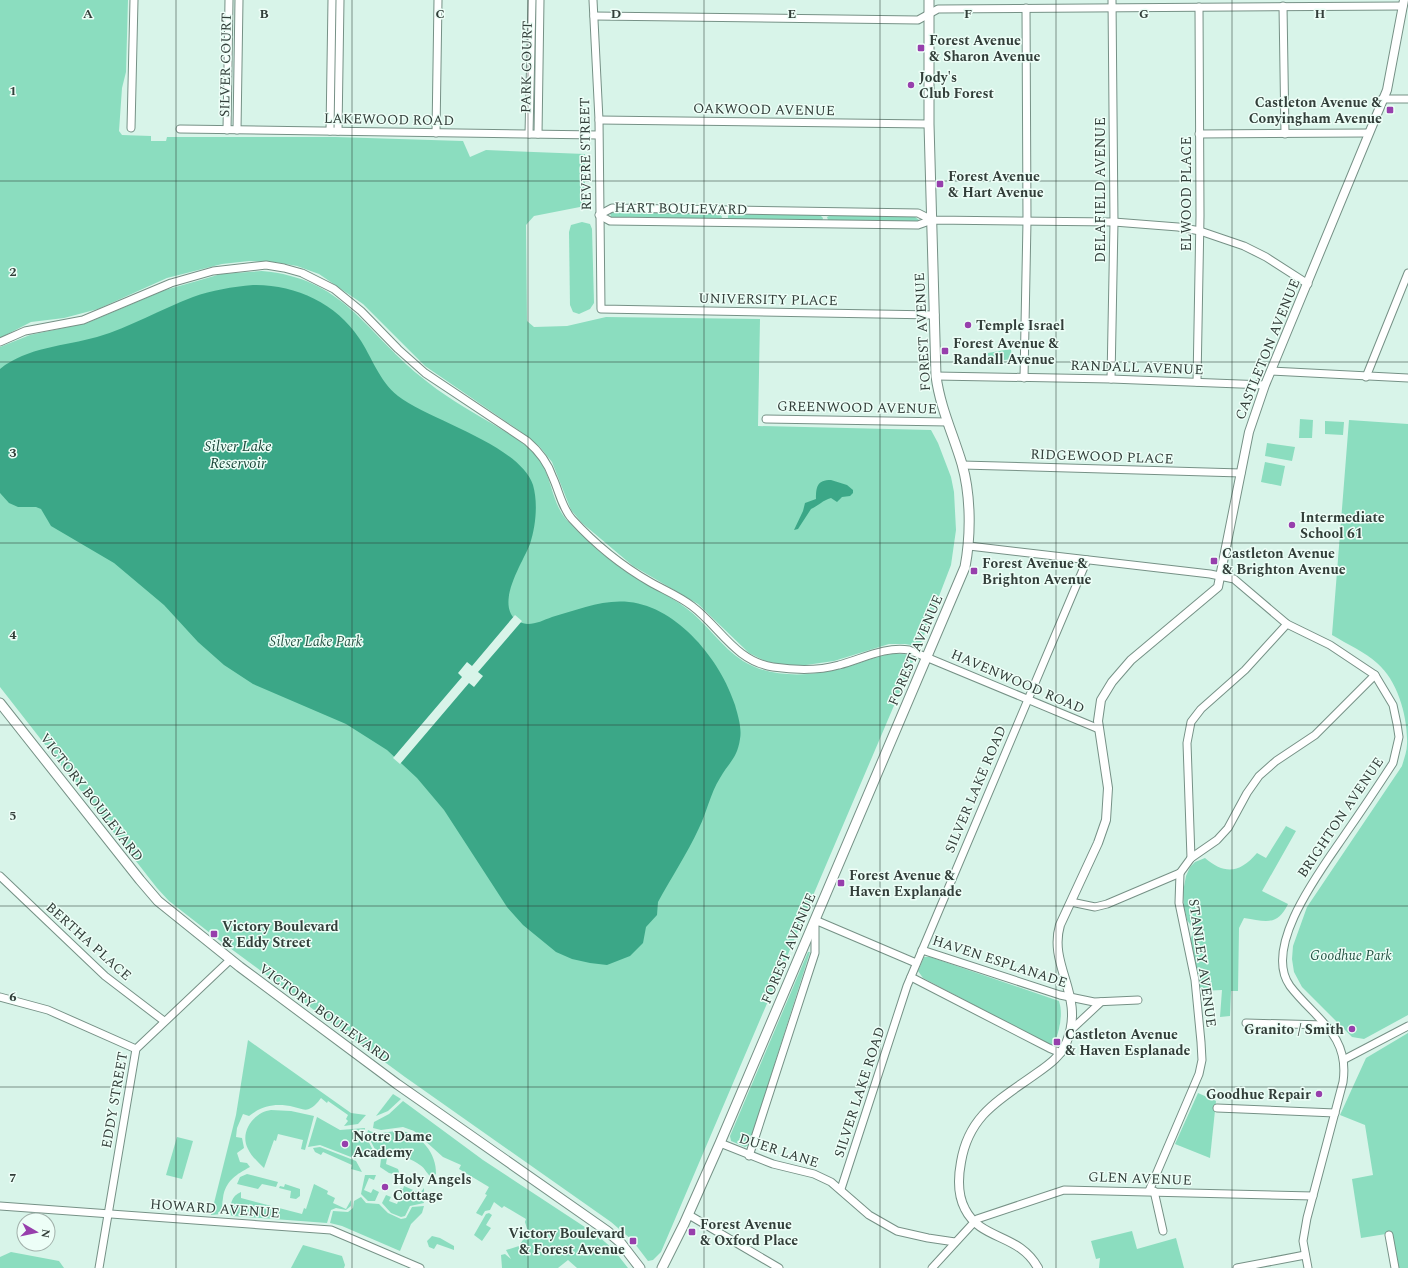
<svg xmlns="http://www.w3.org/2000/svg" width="1408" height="1268" font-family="Spectral,serif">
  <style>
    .green { fill: #8bddbf }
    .water { fill: #3ba787 }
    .pier { fill: #d8f4e9 }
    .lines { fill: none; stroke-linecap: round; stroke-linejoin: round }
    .minor-casing { stroke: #769186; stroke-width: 9 }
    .tertiary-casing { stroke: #769186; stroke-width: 10 }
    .secondary-casing { stroke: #769186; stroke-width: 11 }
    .minor { stroke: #fff; stroke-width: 7 }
    .tertiary { stroke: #fff; stroke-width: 8 }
    .secondary { stroke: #fff; stroke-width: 9 }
    .grid { fill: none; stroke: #323e39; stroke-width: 1; stroke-opacity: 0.55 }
    .poi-dot { fill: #973fac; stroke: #edfef7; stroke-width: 1.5 }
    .labels { text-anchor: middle; stroke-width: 3; stroke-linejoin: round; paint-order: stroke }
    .poi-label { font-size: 14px; font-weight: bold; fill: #323e39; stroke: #edfef7; text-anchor: start }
    .street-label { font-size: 14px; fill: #323e39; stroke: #edfef7 }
    .park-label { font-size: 14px; font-style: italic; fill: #285546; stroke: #edfef7 }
    .water-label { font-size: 15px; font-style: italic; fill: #1b483a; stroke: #edfef7 }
    .grid-label { font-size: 13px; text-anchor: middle; font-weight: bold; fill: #323e39; stroke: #edfef7; stroke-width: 3; stroke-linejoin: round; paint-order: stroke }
  </style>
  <rect width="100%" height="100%" fill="#d8f4e9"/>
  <g class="green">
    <polygon points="0,0 128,0 126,72 122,88 119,131 122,135 151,136 151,141 166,141 167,137 335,137 463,141 470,157 486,150 585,154 585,206 534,216 526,225 527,321 534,327 567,326 606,317 760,319 758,426 931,430 938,443 951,477 954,492 956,530 951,565 921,643 917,646 905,644 889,644 834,661 806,665 784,665 765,661 749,653 698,604 633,566 582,523 571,510 552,462 539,446 520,431 425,366 363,304 319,274 297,266 274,262 249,261 222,264 167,278 98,309 64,318 31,322 0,338"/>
    <polygon points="614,212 719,213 722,217 721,219 611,217 610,213"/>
    <polygon points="728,214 820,215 823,218 822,221 730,220 728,218"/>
    <polygon points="831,215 915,217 919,220 918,222 828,220 827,217"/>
    <polygon points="582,222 590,224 592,229 594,303 590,309 579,314 573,312 570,305 569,232 571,225"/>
    <path d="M262 271C343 278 364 330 420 376 441 394 467 409 491 423 506 432 522 441 534 453 552 471 550 500 566 519 584 539 608 560 631 575 649 586 669 595 686 608 707 623 721 647 743 661 773 680 818 676 850 666 870 660 891 649 913 656L911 660 913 661 661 1252 653 1260 648 1261 632 1240 611 1222 405 1077 215 937 216 935 211 931 210 933 169 901 157 888 0 687V347L30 335 87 323 165 290 197 281 221 274Z"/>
    <polygon points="1011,349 1012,359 989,362 988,353"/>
    <polygon points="1300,419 1313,420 1312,438 1299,438"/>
    <path d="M1349 420 1408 424V1015L1364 1039 1352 1037 1302 987 1294 972 1292 959 1293 946 1307 907 1402 766C1404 759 1407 751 1407 744 1408 717 1398 681 1377 663 1365 652 1347 644 1332 635Z"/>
    <polygon points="1325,421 1344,422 1343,435 1325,434"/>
    <polygon points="1267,443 1295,447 1292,461 1265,456"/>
    <polygon points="1265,462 1285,466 1281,486 1261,482"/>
    <path d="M1286 826 1296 831 1262 891 1288 904C1277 927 1265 921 1244 918L1239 928 1238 991H1231L1230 1016 1220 1017 1222 990 1201 991 1190 941 1193 932 1192 927 1187 920 1184 907 1183 892 1186 876 1190 867 1195 862 1205 858C1225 875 1240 873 1257 853L1266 858Z"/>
    <polygon points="808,952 810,952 749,1145 745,1147 731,1141 730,1136"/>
    <path d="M924 957H930L1059 1001C1063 1014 1060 1028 1055 1042L1050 1045 923 978 918 971Z"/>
    <polygon points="1408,1033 1408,1268 1399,1268 1392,1233 1361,1238 1352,1179 1373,1175 1365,1125 1340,1115 1366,1058"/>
    <path d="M248 1040 351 1113 366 1115 358 1124 344 1126 348 1121 346 1119 348 1115 328 1101 327 1103 321 1098C318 1102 314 1107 309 1109 304 1111 299 1108 294 1107 277 1103 263 1105 249 1116L243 1114 237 1128 236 1137 242 1138 244 1148 237 1153 240 1162 247 1163 250 1167C237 1174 225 1181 223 1198 222 1203 222 1209 221 1214L211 1215 236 1115Z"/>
    <polygon points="1198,1093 1216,1101 1210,1158 1175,1144"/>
    <polygon points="393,1094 401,1099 388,1111 376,1116"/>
    <polygon points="403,1101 483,1160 597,1235 613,1249 628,1268 577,1268 568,1260 558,1268 502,1268 501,1255 505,1254 511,1259 506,1250 519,1246 528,1232 525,1222 526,1219 504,1206 502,1208 494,1202 490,1210 485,1211 482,1216 476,1213 487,1195 485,1194 489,1187 459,1169 461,1165 443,1157 414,1131 403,1127 381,1130 373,1128 374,1122 389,1114"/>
    <path d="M271 1110 291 1111 314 1116 305 1150 301 1149 303 1140 278 1134 276 1141 274 1140 264 1168C259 1163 251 1156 248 1149 239 1132 254 1112 271 1110Z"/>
    <polygon points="317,1117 340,1130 365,1128 364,1133 376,1156 374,1159 359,1153 356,1159 320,1145 308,1147"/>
    <path d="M368 1130C379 1136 387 1131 399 1131 420 1132 437 1154 436 1174L431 1177C426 1173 425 1168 420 1165 410 1158 389 1149 379 1157L367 1134Z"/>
    <polygon points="177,1137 193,1141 182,1179 166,1175"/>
    <polygon points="320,1147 356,1161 362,1172 351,1169 352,1165 323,1152 321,1155 315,1152 313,1148"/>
    <polygon points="387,1158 386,1164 398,1169 399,1172 398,1175 389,1173 380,1167 381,1159"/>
    <polygon points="247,1174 278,1182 276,1187 262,1184 258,1189 237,1184 240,1177"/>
    <polygon points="365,1175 376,1175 374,1180 369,1178 364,1190 371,1193 373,1189 379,1192 375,1201 368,1201 361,1194"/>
    <polygon points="285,1184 300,1189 300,1196 296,1199 290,1198 291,1191 279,1188 280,1186 284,1187"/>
    <path d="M314 1184 328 1191 327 1194 335 1198 333 1203 346 1209 351 1200V1206L346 1210 336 1208 331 1210 327 1223 232 1216 230 1214C230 1205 231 1196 241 1192V1198L302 1214 304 1208 306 1209Z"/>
    <polygon points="404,1186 420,1193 424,1188 424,1193 418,1194 418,1199 423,1200 424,1203 410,1206 405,1216 401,1217 391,1213 382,1203 386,1195 391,1197 389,1201 397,1204 402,1192 399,1190 400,1188 403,1189"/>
    <polygon points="361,1197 366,1203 379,1204 388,1213 401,1219 406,1218 412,1207 424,1206 422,1213 411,1224 400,1251 342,1226 330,1223 333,1211 348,1212 353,1208 354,1201"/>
    <polygon points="489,1213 492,1215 486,1225 491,1228 482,1241 474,1235 486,1214"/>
    <polygon points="1132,1231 1137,1249 1176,1238 1184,1268 1099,1268 1100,1258 1096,1259 1091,1241"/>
    <polygon points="432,1236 440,1238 454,1246 454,1250 437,1244 434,1249 429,1247 427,1241"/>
    <polygon points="303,1245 342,1256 345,1265 344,1268 291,1268"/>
    <polygon points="11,1252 59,1261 64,1268 0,1268 0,1257"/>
  </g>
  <g class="water">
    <path d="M253 285C294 284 336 303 359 338 372 357 379 381 398 396 431 421 520 445 533 485 538 502 536 526 530 544 523 562 501 594 511 614 514 620 522 624 528 624 536 624 544 620 552 617 577 610 603 599 629 602 678 607 721 661 735 705 738 716 742 728 740 739 737 759 729 762 720 778 710 794 707 812 699 828 687 854 671 878 658 902L657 915 646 927 643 943 630 956 607 965 590 963 572 959 556 952 523 925 507 907 444 810 417 778 387 750 346 724 253 684 224 665 198 642 164 605 114 563 51 526 41 509 36 507H18L9 503 0 493V369C27 347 65 346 97 337 131 327 161 309 193 297 212 290 232 287 253 285Z"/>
    <path d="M831 480 847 485 853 490V493L850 496 842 497 837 502 831 498C823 500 818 506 811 509L798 529 794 530 803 511 805 503 816 499C816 487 817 480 831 480Z"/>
  </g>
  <polygon class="pier" points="515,615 522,621 478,672 483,676 474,687 469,683 400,764 393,758 462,677 458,673 467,662 472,666"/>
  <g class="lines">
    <defs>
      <g id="minor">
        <polyline points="593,0 599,120 601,309 935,315"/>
        <polyline points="1283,6 1285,134"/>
        <polyline points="594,16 918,20 938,9 1403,6"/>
        <polyline points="1382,99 1408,99"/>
        <polyline points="599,120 929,124"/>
        <polyline points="131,128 134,0"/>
        <polyline points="180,129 598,135"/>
        <polyline points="227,130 229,0"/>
        <polyline points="237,130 239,0"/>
        <polyline points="330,131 332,0"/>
        <polyline points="338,131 340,0"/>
        <polyline points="436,133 438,0"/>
        <polyline points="529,134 532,0"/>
        <polyline points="538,134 540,0"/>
        <polyline points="1199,134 1368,133"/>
        <polyline points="932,220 918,213 612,208 599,215 610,221 918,225 932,220 1114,222 1178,227 1200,231 1244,246 1266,257 1308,284"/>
        <path d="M0 342 25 331 83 320 171 283 213 271 266 265 284 268 302 273 334 289 361 311 398 349 425 373 527 441C540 452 548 463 553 478 559 491 562 508 572 519 594 543 622 566 650 582 664 590 679 596 692 606 720 627 735 661 773 667 794 670 818 671 839 665 862 659 885 646 909 650L1099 729"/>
        <polyline points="1271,371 1408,378"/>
        <polyline points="936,376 1111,379 1265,385"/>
        <polyline points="1366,377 1408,273"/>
        <polyline points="1024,378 1027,221 1026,8"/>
        <polyline points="1111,379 1114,222 1112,0"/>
        <polyline points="1197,382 1200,216 1199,7"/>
        <polyline points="766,419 948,422"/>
        <polyline points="962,465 1241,473"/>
        <path d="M969 546 1210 574 1234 579 1287 624 1330 645 1375 675 1393 705 1397 724 1399 737 1393 763C1378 786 1362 810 1346 833 1324 866 1261 946 1290 986 1315 1019 1350 1034 1343 1082L1307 1218 1303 1241 1308 1268"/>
        <polyline points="1191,858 1187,743 1191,722 1201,709 1245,670 1287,624"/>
        <polyline points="0,876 105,976 164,1021"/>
        <polyline points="1071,902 1095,907 1107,904 1180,873 1191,858 1217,840 1228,828 1247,793 1259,776 1276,761 1315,735 1375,675"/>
        <polyline points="922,950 1060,995 1094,1002 1138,1000"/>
        <polyline points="911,977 1049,1048 1061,1053"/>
        <polyline points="0,997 48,1010 136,1049"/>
        <polyline points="1246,1023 1325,1025"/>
        <polyline points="1071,1030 1101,1002"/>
        <polyline points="1345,1059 1408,1026"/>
        <polyline points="1217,1108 1335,1113"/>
        <polyline points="720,1143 773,1164 814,1174 831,1182 869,1215 897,1231 928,1238 955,1242"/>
        <polyline points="749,1156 815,953 815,920 916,963"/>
        <polyline points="841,1189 907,986 1087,560"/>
        <polyline points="1149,1191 1199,1074 1202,1060 1201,1042 1195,980 1179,903 1180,873"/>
        <polyline points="1154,1191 1163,1231"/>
        <polyline points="0,1206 331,1230 420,1268"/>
        <polyline points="689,1215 779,1268"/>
        <polyline points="1389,1235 1395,1268"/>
        <polyline points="99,1268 136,1049 230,960"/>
        <polyline points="932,1268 977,1219 1064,1190 1313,1196"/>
        <polyline points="1237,1268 1305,1255"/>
      </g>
      <path id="tertiary" d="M1038 1268C1019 1233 981 1241 965 1209 957 1194 958 1178 961 1162 969 1114 1001 1099 1037 1073 1050 1064 1061 1056 1067 1041 1085 995 1048 966 1060 925L1098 843 1106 820 1108 788 1098 721 1101 700 1112 682 1131 660 1218 587 1249 432 1265 385 1387 90 1404 0"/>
      <g id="secondary">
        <polyline points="0,703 140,880 158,901 240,967 397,1084 607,1231 620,1242 640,1268"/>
        <path d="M662 1268 684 1224 720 1143 965 567C971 535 971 496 962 464 953 434 940 407 936 376L929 124V0"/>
      </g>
    </defs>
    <use href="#minor" class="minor-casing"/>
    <use href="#tertiary" class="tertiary-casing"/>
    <use href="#secondary" class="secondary-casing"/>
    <use href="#minor" class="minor"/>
    <use href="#tertiary" class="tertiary"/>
    <use href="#secondary" class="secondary"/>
  </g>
  <path class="grid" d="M176 0V1268M352 0V1268M528 0V1268M704 0V1268M880 0V1268M1056 0V1268M1232 0V1268M0 181H1408M0 362H1408M0 543H1408M0 725H1408M0 906H1408M0 1087H1408"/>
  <g class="poi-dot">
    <rect x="917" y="44" width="8" height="8" rx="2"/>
    <circle cx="911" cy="85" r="4"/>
    <rect x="1386" y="106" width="8" height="8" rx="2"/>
    <rect x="936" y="180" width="8" height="8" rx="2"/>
    <circle cx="968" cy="325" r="4"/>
    <rect x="941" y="347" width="8" height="8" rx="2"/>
    <circle cx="1292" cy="525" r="4"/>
    <rect x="1210" y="557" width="8" height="8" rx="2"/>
    <rect x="970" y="567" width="8" height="8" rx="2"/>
    <rect x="837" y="879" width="8" height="8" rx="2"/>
    <rect x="210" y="930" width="8" height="8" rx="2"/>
    <circle cx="1352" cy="1029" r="4"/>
    <rect x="1053" y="1038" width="8" height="8" rx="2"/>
    <circle cx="1319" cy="1094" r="4"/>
    <circle cx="345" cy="1144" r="4"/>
    <circle cx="385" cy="1187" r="4"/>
    <rect x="688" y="1228" width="8" height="8" rx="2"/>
    <rect x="629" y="1237" width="8" height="8" rx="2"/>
  </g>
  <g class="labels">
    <g class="poi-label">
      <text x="929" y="45">Forest Avenue<tspan x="929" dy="16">&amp; Sharon Avenue</tspan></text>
      <text x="919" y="82">Jody's<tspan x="919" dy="16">Club Forest</tspan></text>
      <text x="1382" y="107" text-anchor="end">Castleton Avenue &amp;<tspan x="1382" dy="16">Conyingham Avenue</tspan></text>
      <text x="948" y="181">Forest Avenue<tspan x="948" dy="16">&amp; Hart Avenue</tspan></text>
      <text x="976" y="330">Temple Israel</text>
      <text x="953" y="348">Forest Avenue &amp;<tspan x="953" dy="16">Randall Avenue</tspan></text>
      <text x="1300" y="522">Intermediate<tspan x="1300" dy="16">School 61</tspan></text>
      <text x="1222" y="558">Castleton Avenue<tspan x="1222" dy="16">&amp; Brighton Avenue</tspan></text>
      <text x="982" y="568">Forest Avenue &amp;<tspan x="982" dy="16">Brighton Avenue</tspan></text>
      <text x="849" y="880">Forest Avenue &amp;<tspan x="849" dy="16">Haven Explanade</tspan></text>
      <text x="222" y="931">Victory Boulevard<tspan x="222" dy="16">&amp; Eddy Street</tspan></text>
      <text x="1344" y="1034" text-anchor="end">Granito / Smith</text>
      <text x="1065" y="1039">Castleton Avenue<tspan x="1065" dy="16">&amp; Haven Esplanade</tspan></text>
      <text x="1311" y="1099" text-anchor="end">Goodhue Repair</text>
      <text x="353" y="1141">Notre Dame<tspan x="353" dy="16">Academy</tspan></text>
      <text x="393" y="1184">Holy Angels<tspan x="393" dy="16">Cottage</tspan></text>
      <text x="700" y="1229">Forest Avenue<tspan x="700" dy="16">&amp; Oxford Place</tspan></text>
      <text x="625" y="1238" text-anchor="end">Victory Boulevard<tspan x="625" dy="16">&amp; Forest Avenue</tspan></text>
    </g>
    <g class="street-label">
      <text transform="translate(225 65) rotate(-89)" y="5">SILVER COURT</text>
      <text transform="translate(526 67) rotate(-89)" y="5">PARK COURT</text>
      <text transform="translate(764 109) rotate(1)" y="5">OAKWOOD AVENUE</text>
      <text transform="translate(389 119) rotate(1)" y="5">LAKEWOOD ROAD</text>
      <text transform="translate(585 154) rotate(-91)" y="5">REVERE STREET</text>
      <text transform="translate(1100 190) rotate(-90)" y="5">DELAFIELD AVENUE</text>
      <text transform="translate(1186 194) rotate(-90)" y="5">ELWOOD PLACE</text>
      <text transform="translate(681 208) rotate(1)" y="5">HART BOULEVARD</text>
      <text transform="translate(768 299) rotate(1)" y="5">UNIVERSITY PLACE</text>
      <text transform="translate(922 332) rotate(-93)" y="5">FOREST AVENUE</text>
      <text transform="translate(1267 349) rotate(-68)" y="5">CASTLETON AVENUE</text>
      <text transform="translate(1137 367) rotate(2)" y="5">RANDALL AVENUE</text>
      <text transform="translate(857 407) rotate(1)" y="5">GREENWOOD AVENUE</text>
      <text transform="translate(1102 456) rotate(2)" y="5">RIDGEWOOD PLACE</text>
      <text transform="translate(915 650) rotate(-67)" y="5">FOREST AVENUE</text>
      <text transform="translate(1018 681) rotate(23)" y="5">HAVENWOOD ROAD</text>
      <text transform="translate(975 789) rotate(-67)" y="5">SILVER LAKE ROAD</text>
      <text transform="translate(92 797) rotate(52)" y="5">VICTORY BOULEVARD</text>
      <text transform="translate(1340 817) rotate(-56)" y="5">BRIGHTON AVENUE</text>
      <text transform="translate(89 941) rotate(42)" y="5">BERTHA PLACE</text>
      <text transform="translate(788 948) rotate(-67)" y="5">FOREST AVENUE</text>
      <text transform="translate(1000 961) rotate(18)" y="5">HAVEN ESPLANADE</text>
      <text transform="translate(1203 963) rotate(82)" y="5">STANLEY AVENUE</text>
      <text transform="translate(325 1013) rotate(36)" y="5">VICTORY BOULEVARD</text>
      <text transform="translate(859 1092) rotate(-72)" y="5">SILVER LAKE ROAD</text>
      <text transform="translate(114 1100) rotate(-80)" y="5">EDDY STREET</text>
      <text transform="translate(779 1150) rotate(18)" y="5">DUER LANE</text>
      <text transform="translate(1140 1178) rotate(2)" y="5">GLEN AVENUE</text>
      <text transform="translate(215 1208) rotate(4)" y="5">HOWARD AVENUE</text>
    </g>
    <g class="park-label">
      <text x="316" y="646">Silver Lake Park</text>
      <text x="1351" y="960">Goodhue Park</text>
    </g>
    <g class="water-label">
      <text x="238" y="451">Silver Lake<tspan x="238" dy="17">Reservoir</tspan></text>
    </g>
  </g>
  <g class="grid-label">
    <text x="88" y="18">A</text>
    <text x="264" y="18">B</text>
    <text x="440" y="18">C</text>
    <text x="616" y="18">D</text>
    <text x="792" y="18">E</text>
    <text x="968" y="18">F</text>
    <text x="1144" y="18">G</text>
    <text x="1320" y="18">H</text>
    <text x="13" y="95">1</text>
    <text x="13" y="276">2</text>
    <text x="13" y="457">3</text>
    <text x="13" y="639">4</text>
    <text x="13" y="820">5</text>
    <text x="13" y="1001">6</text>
    <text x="13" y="1182">7</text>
  </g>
  <g transform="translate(36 1232) rotate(99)"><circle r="19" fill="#edfef7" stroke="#a2b1ab"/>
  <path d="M0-3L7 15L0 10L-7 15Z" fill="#973fac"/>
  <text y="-6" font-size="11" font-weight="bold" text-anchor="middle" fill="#323e39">N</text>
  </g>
</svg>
